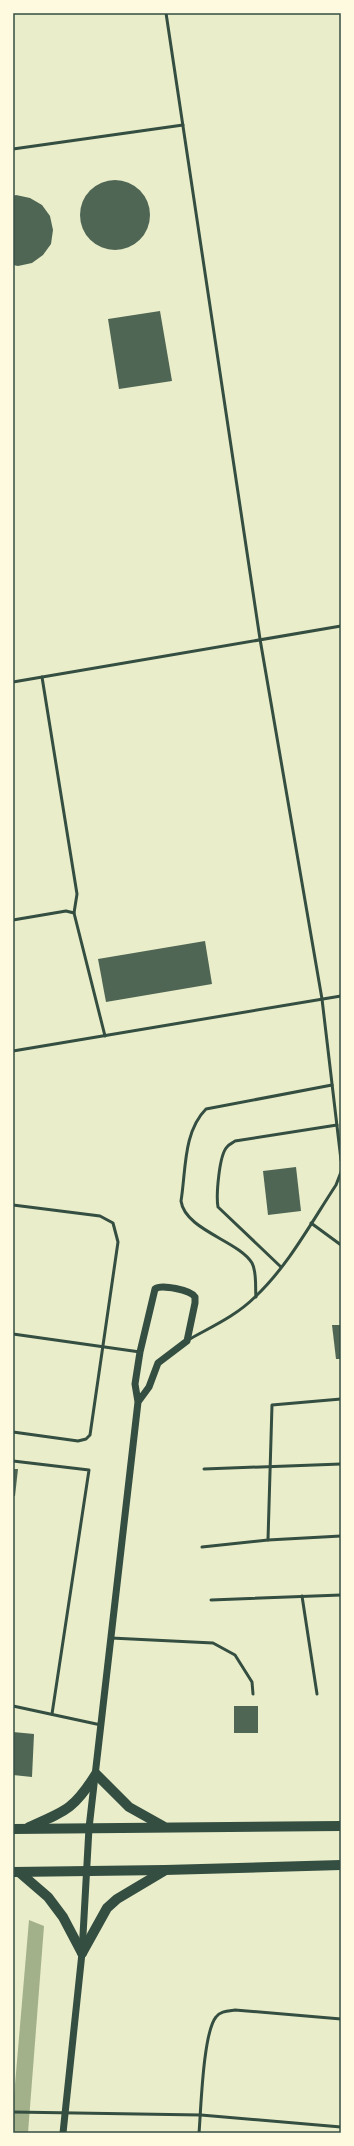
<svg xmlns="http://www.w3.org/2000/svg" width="354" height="2146" font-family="Lato,sans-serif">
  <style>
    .water { fill: #a3b18a }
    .building { fill: #4f6655 }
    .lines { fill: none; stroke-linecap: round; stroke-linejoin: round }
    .service { stroke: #344e41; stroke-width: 3 }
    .tertiary { stroke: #344e41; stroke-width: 7 }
    .primary { stroke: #344e41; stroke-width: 10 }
    .neatline { fill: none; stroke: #344e41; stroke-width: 1.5 }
  </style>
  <rect width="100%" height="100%" fill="#e9edc9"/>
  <polygon class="water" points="29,1920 44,1926 28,2133 13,2133 13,2108"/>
  <g class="building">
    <circle cx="115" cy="215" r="35"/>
    <polygon points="16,195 30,198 42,205 50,216 53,230 51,244 43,255 32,263 18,266 13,265 13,196"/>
    <polygon points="160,311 172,381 119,389 108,319"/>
    <polygon points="205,941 212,984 106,1002 98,959"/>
    <polygon points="296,1167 301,1211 268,1215 263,1171"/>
    <polygon points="332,1325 341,1325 341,1359 336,1359"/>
    <polygon points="13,1469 18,1469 15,1496 13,1496"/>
    <rect x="234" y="1706" width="24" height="27"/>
    <polygon points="13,1732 34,1734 32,1777 13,1775"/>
  </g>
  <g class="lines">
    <g class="service">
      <polyline points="166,13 260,639 322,999 341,1160"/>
      <polyline points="13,149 183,125"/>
      <polyline points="42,677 77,894 74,913"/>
      <polyline points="13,682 341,626"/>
      <polyline points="13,920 66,911 74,913 105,1036"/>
      <polyline points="13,1051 341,996"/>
      <polyline points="13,1205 100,1216 113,1223 118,1242 90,1435 86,1439 78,1441 13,1432"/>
      <polyline points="311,1223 341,1245"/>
      <path d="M281 1267 218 1207C216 1196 219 1155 227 1147 229 1144 233 1143 235 1141L337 1125"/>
      <path d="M256 1297C255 1286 257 1272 252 1263 239 1241 185 1230 181 1201 186 1171 183 1132 206 1109L332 1085"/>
      <polyline points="13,1334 140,1352"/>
      <path d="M188 1340C211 1327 236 1316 255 1297 288 1266 311 1223 336 1185L341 1172"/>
      <polyline points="13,1461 89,1470 52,1714"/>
      <polyline points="204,1469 341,1464"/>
      <polyline points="268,1540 272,1405 341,1399"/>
      <polyline points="202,1547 268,1540 341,1536"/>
      <polyline points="302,1596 317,1694"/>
      <polyline points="211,1600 341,1595"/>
      <polyline points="111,1638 213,1643 235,1655 252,1682 253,1694"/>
      <polyline points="13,1706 101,1725"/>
      <polyline points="13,2112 201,2115 341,2127"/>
      <path d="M199 2133C201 2109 203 2033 216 2017 220 2011 228 2011 235 2010L341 2019"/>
    </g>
    <path class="tertiary" d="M63 2133 82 1953 89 1828 138 1402 135 1384 140 1352 155 1289C161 1284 191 1290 195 1297V1303L187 1341 158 1363 149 1387 138 1402"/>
    <g class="primary">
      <path d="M29 1827C66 1811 74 1809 96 1774L129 1807 163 1826"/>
      <polyline points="13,1829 341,1826"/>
      <polyline points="13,1872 165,1870 341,1865"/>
      <polyline points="19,1872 48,1897 63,1917 82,1953"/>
      <polyline points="82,1953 107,1908 117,1899 164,1871"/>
    </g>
  </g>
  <rect width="354" height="2146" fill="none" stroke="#fefae0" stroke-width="28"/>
  <rect x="14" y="14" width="326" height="2118" class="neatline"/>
</svg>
